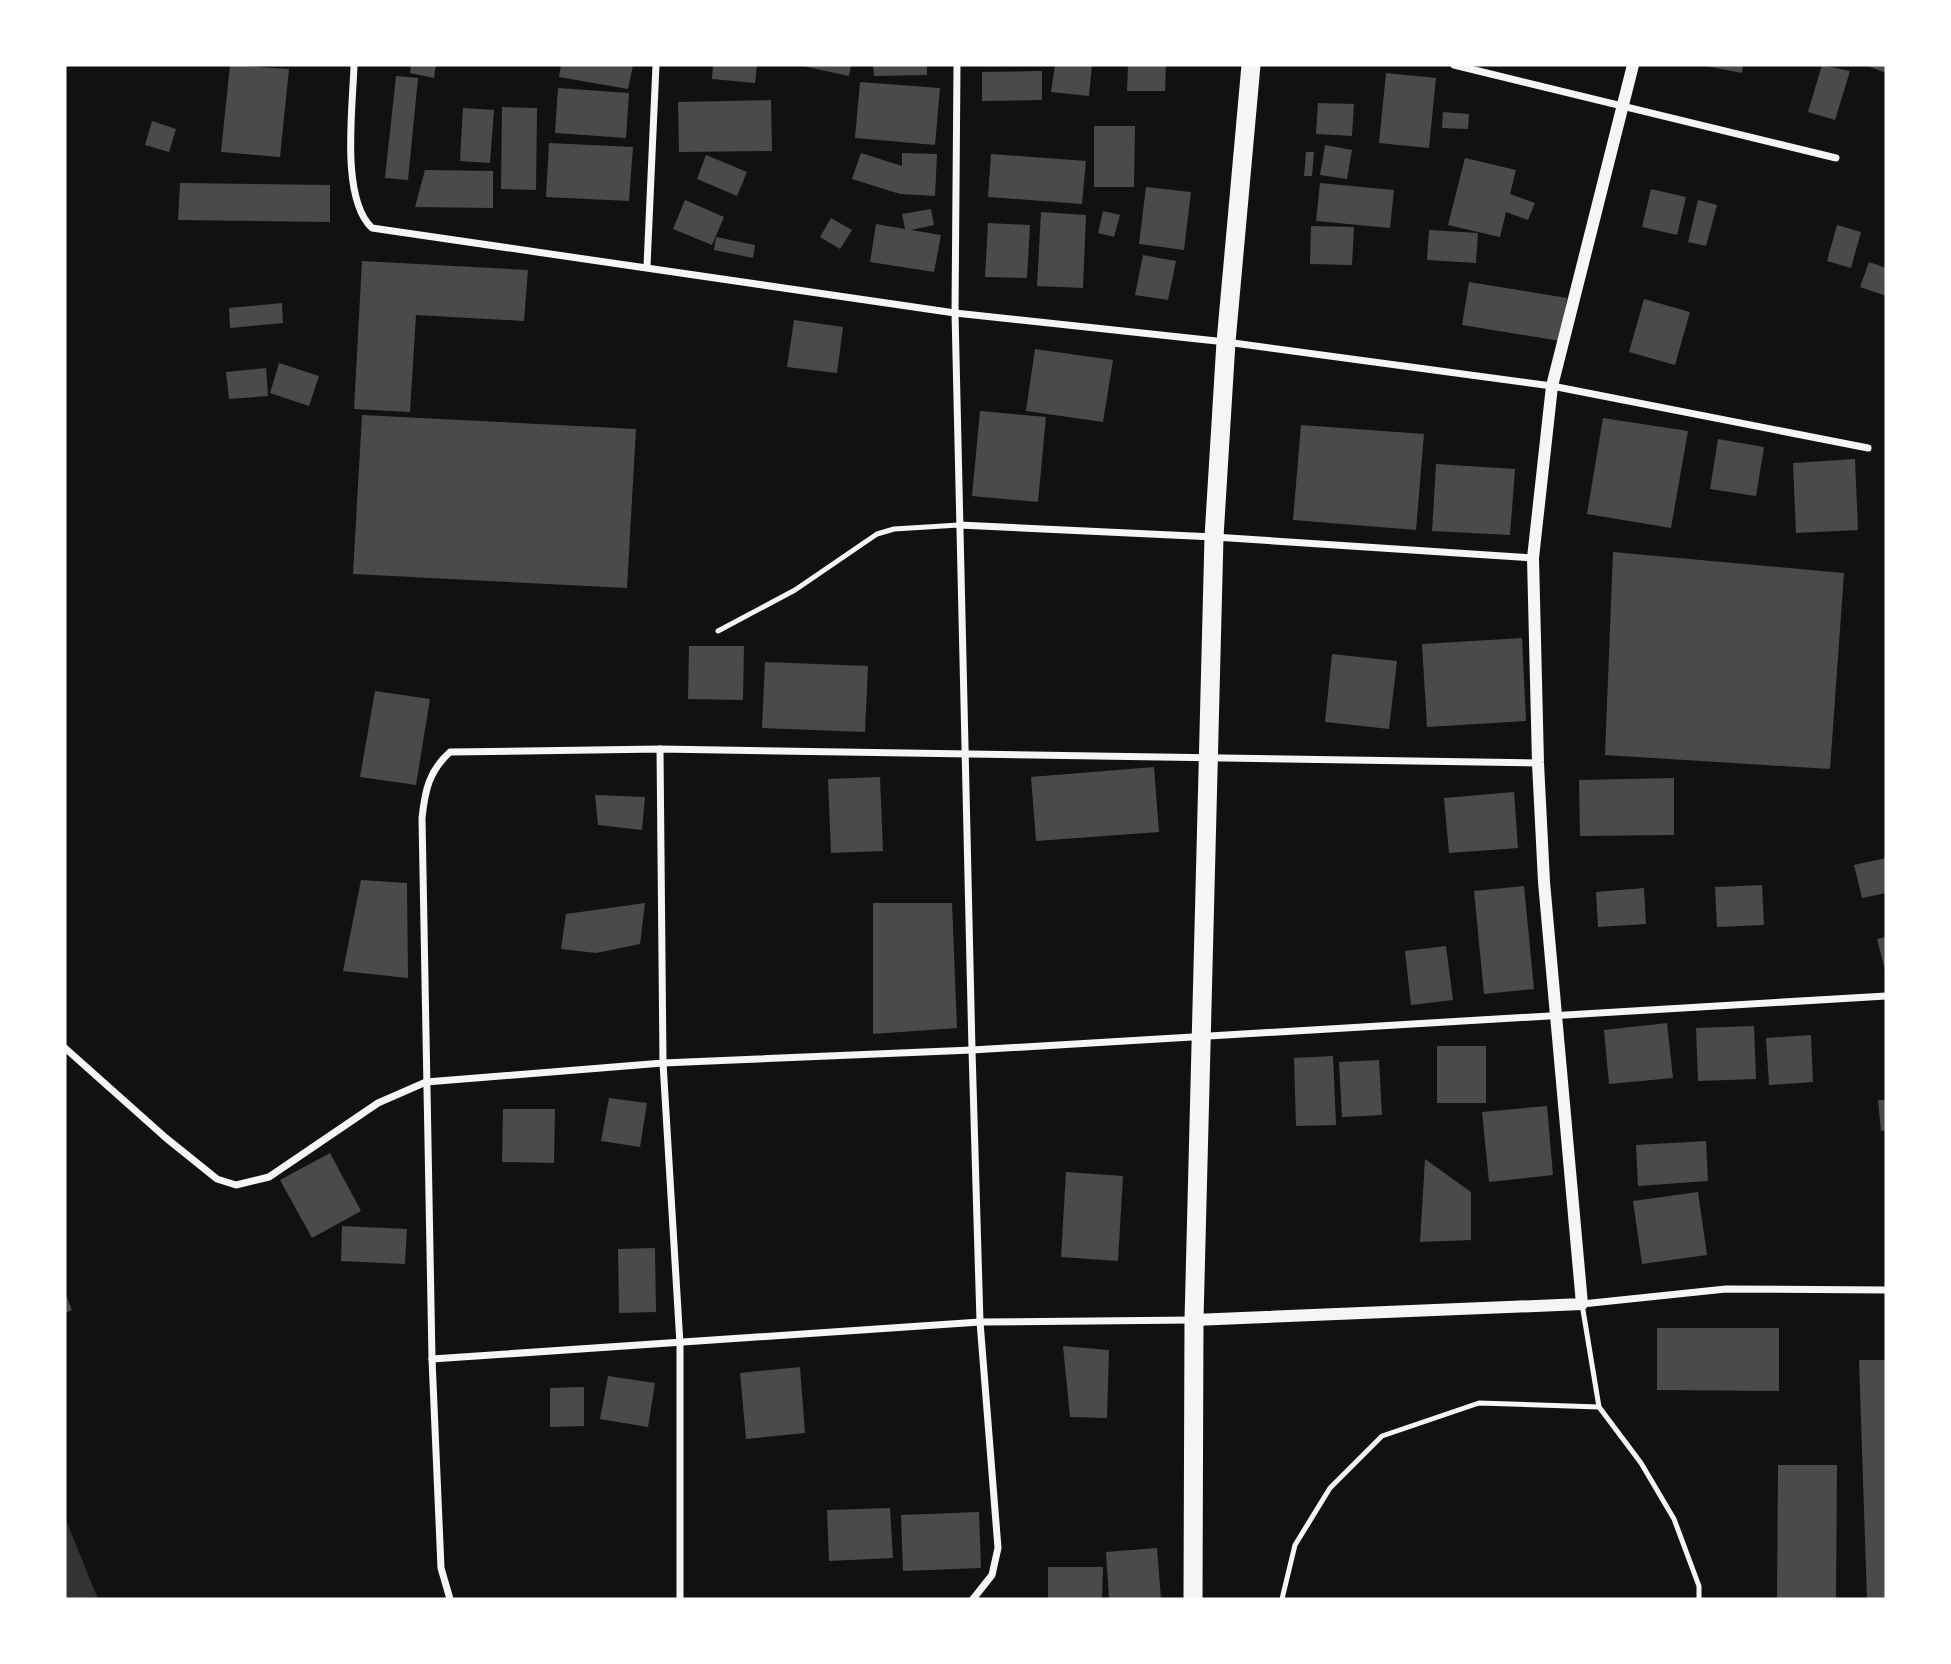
<svg xmlns="http://www.w3.org/2000/svg" width="1951" height="1664" font-family="'Varela Round',sans-serif">
  <style>
    .water { fill: #333 }
    .building { fill: #4a4a4a }
    .lines { fill: none; stroke-linecap: round; stroke-linejoin: round }
    .service { stroke: #f5f5f5; stroke-width: 5 }
    .minor { stroke: #f5f5f5; stroke-width: 7 }
    .tertiary { stroke: #f5f5f5; stroke-width: 12 }
    .trunk { stroke: #f5f5f5; stroke-width: 19 }
  </style>
  <rect width="100%" height="100%" fill="#111"/>
  <polygon class="water" points="65,1518 98,1599 65,1599"/>
  <g class="building">
    <polygon points="230,65 289,69 280,157 221,152"/>
    <polygon points="411,65 436,65 434,78 410,73"/>
    <polygon points="561,65 633,65 628,89 559,77"/>
    <polygon points="713,65 757,65 755,83 712,79"/>
    <polygon points="798,65 851,65 849,76"/>
    <polygon points="873,65 927,65 927,75 874,76"/>
    <polygon points="1055,65 1092,65 1089,96 1051,92"/>
    <polygon points="1128,65 1166,65 1165,91 1127,91"/>
    <polygon points="1700,65 1743,65 1742,73"/>
    <polygon points="1822,65 1850,71 1835,120 1808,112"/>
    <polygon points="1865,65 1886,65 1886,73"/>
    <polygon points="1042,71 1042,100 982,101 982,72"/>
    <polygon points="1386,73 1436,78 1429,148 1379,143"/>
    <polygon points="396,76 418,78 408,180 385,178"/>
    <polygon points="860,82 940,88 935,145 855,138"/>
    <polygon points="558,88 629,93 626,138 555,133"/>
    <polygon points="771,100 772,151 679,152 678,102"/>
    <polygon points="1318,103 1354,104 1352,136 1316,134"/>
    <polygon points="502,107 537,108 536,190 501,189"/>
    <polygon points="463,108 494,110 490,163 460,161"/>
    <polygon points="1443,112 1469,114 1468,129 1442,128"/>
    <polygon points="152,121 176,129 169,152 145,145"/>
    <polygon points="1094,126 1135,126 1134,187 1094,187"/>
    <polygon points="549,143 633,147 629,201 546,197"/>
    <polygon points="1325,145 1352,150 1347,179 1320,175"/>
    <polygon points="1306,152 1314,152 1312,176 1304,176"/>
    <polygon points="861,153 902,166 902,153 937,154 935,196 900,194 852,179"/>
    <polygon points="991,154 1086,161 1082,204 988,197"/>
    <polygon points="706,155 747,172 737,196 697,179"/>
    <polygon points="1465,158 1516,170 1510,194 1535,203 1528,220 1506,212 1500,237 1448,225"/>
    <polygon points="425,170 493,171 493,208 415,207"/>
    <polygon points="180,183 330,185 330,222 178,220"/>
    <polygon points="1320,183 1394,190 1390,228 1316,221"/>
    <polygon points="1146,187 1191,192 1184,250 1139,244"/>
    <polygon points="1651,189 1686,197 1677,235 1642,227"/>
    <polygon points="685,200 724,217 712,245 673,229"/>
    <polygon points="1698,200 1717,205 1706,246 1688,242"/>
    <polygon points="931,209 934,225 911,230 941,235 934,272 870,262 876,224 905,229 902,214"/>
    <polygon points="1103,211 1120,215 1114,237 1098,233"/>
    <polygon points="1041,212 1086,215 1083,288 1037,286"/>
    <polygon points="831,218 852,230 840,249 820,237"/>
    <polygon points="988,223 1030,225 1027,278 985,277"/>
    <polygon points="1837,225 1861,232 1851,268 1827,261"/>
    <polygon points="1311,226 1354,227 1352,265 1310,264"/>
    <polygon points="1429,230 1478,233 1476,263 1427,260"/>
    <polygon points="716,237 755,245 753,258 714,250"/>
    <polygon points="1143,255 1176,261 1168,300 1135,295"/>
    <polygon points="362,261 528,270 524,321 416,315 410,412 354,409"/>
    <polygon points="1869,262 1886,268 1886,296 1860,287"/>
    <polygon points="1469,282 1567,298 1560,341 1462,325"/>
    <polygon points="1644,299 1690,312 1675,365 1629,352"/>
    <polygon points="282,303 283,323 230,328 229,308"/>
    <polygon points="794,320 843,327 837,373 787,367"/>
    <polygon points="1035,349 1113,360 1103,422 1026,411"/>
    <polygon points="279,363 319,376 309,406 270,393"/>
    <polygon points="266,368 268,396 229,399 226,372"/>
    <polygon points="980,411 1046,417 1038,502 972,496"/>
    <polygon points="362,415 636,429 627,588 353,574"/>
    <polygon points="1603,418 1688,431 1671,528 1587,514"/>
    <polygon points="1301,425 1424,434 1416,530 1293,520"/>
    <polygon points="1718,439 1764,447 1756,496 1710,489"/>
    <polygon points="1855,459 1858,530 1796,533 1793,463"/>
    <polygon points="1436,464 1515,469 1510,535 1432,531"/>
    <polygon points="1613,552 1844,573 1830,769 1605,755"/>
    <polygon points="1522,638 1526,721 1427,727 1422,644"/>
    <polygon points="689,646 744,646 743,700 688,699"/>
    <polygon points="1332,654 1397,661 1389,729 1325,722"/>
    <polygon points="765,662 868,666 865,732 762,728"/>
    <polygon points="375,691 430,699 416,785 360,777"/>
    <polygon points="1154,767 1159,832 1036,841 1031,777"/>
    <polygon points="880,777 883,851 831,853 828,779"/>
    <polygon points="1674,778 1674,835 1580,836 1579,780"/>
    <polygon points="1514,792 1518,848 1449,853 1444,798"/>
    <polygon points="595,795 645,797 642,830 598,825"/>
    <polygon points="1886,858 1886,893 1862,898 1854,865"/>
    <polygon points="361,880 407,883 408,978 343,971"/>
    <polygon points="1762,885 1764,925 1717,927 1715,887"/>
    <polygon points="1524,886 1534,989 1484,994 1474,891"/>
    <polygon points="1644,888 1646,924 1598,927 1596,892"/>
    <polygon points="645,903 640,944 596,953 561,949 566,914"/>
    <polygon points="873,903 952,903 957,1028 873,1034"/>
    <polygon points="1886,937 1886,970 1885,970 1877,939"/>
    <polygon points="1446,946 1453,1000 1411,1005 1405,951"/>
    <polygon points="1667,1023 1673,1078 1609,1084 1604,1030"/>
    <polygon points="1754,1026 1756,1079 1698,1081 1696,1028"/>
    <polygon points="1811,1035 1813,1082 1769,1085 1766,1038"/>
    <rect x="1437" y="1046" width="49" height="57"/>
    <polygon points="1333,1056 1336,1125 1296,1126 1294,1058"/>
    <polygon points="1379,1060 1382,1115 1342,1117 1339,1062"/>
    <polygon points="609,1098 647,1103 640,1147 601,1141"/>
    <polygon points="1878,1100 1886,1100 1886,1130 1881,1131"/>
    <polygon points="1547,1106 1553,1175 1489,1182 1482,1112"/>
    <polygon points="503,1109 555,1109 554,1163 502,1162"/>
    <polygon points="1706,1141 1708,1181 1638,1186 1636,1145"/>
    <polygon points="330,1153 361,1211 312,1238 280,1180"/>
    <polygon points="1425,1159 1471,1192 1471,1240 1420,1242"/>
    <polygon points="1066,1172 1123,1176 1118,1261 1061,1257"/>
    <polygon points="1698,1192 1707,1255 1642,1264 1633,1201"/>
    <polygon points="342,1226 407,1229 405,1264 341,1261"/>
    <polygon points="655,1248 656,1312 619,1313 618,1249"/>
    <polygon points="65,1293 72,1310 65,1313"/>
    <polygon points="1657,1328 1779,1328 1779,1391 1657,1390"/>
    <polygon points="1063,1346 1109,1350 1107,1418 1070,1417"/>
    <polygon points="1859,1360 1886,1360 1886,1599 1867,1599"/>
    <polygon points="800,1367 805,1433 746,1439 740,1373"/>
    <polygon points="608,1376 655,1383 648,1427 600,1419"/>
    <polygon points="584,1387 584,1426 550,1427 550,1388"/>
    <polygon points="1778,1465 1837,1465 1836,1599 1777,1599"/>
    <polygon points="890,1508 893,1558 829,1561 827,1510"/>
    <polygon points="979,1512 981,1568 903,1571 901,1515"/>
    <polygon points="1157,1548 1161,1599 1109,1599 1106,1552"/>
    <polygon points="1048,1567 1103,1567 1102,1599 1048,1599"/>
  </g>
  <g class="lines">
    <g class="service">
      <polyline points="718,631 795,590 877,534 894,529 959,525"/>
      <polyline points="1582,1304 1599,1407 1641,1463 1674,1519 1699,1586 1699,1599"/>
      <polyline points="1282,1599 1295,1545 1330,1488 1382,1436 1479,1403 1599,1407"/>
    </g>
    <g class="minor">
      <path d="M354 65C353 106 340 198 372 228L955 313 1226 342 1552 386 1868 448"/>
      <polyline points="957,65 955,313 972,1050 980,1322 998,1548 992,1575 973,1599"/>
      <polyline points="1454,65 1836,158"/>
      <polyline points="647,266 656,65"/>
      <polyline points="959,525 1214,537 1533,558"/>
      <polyline points="660,749 663,1063 680,1344 680,1599"/>
      <polyline points="65,1048 166,1138 217,1179 236,1185 269,1177 378,1103 426,1082 663,1063 972,1050 1886,996"/>
      <polyline points="1582,1304 1726,1289 1886,1290"/>
      <polyline points="432,1359 980,1322 1193,1320"/>
      <path d="M450 1599 441 1568 432 1359 422 818C425 790 429 771 450 752L660 749 1538 763"/>
    </g>
    <polyline class="tertiary" points="1194,1320 1582,1304 1544,882 1538,763 1533,558 1552,386 1633,65"/>
    <polyline class="trunk" points="1193,1599 1194,1320 1214,537 1226,342 1251,65"/>
  </g>
  <rect width="1951" height="1664" fill="none" stroke="#ffffff" stroke-width="133"/>
</svg>
